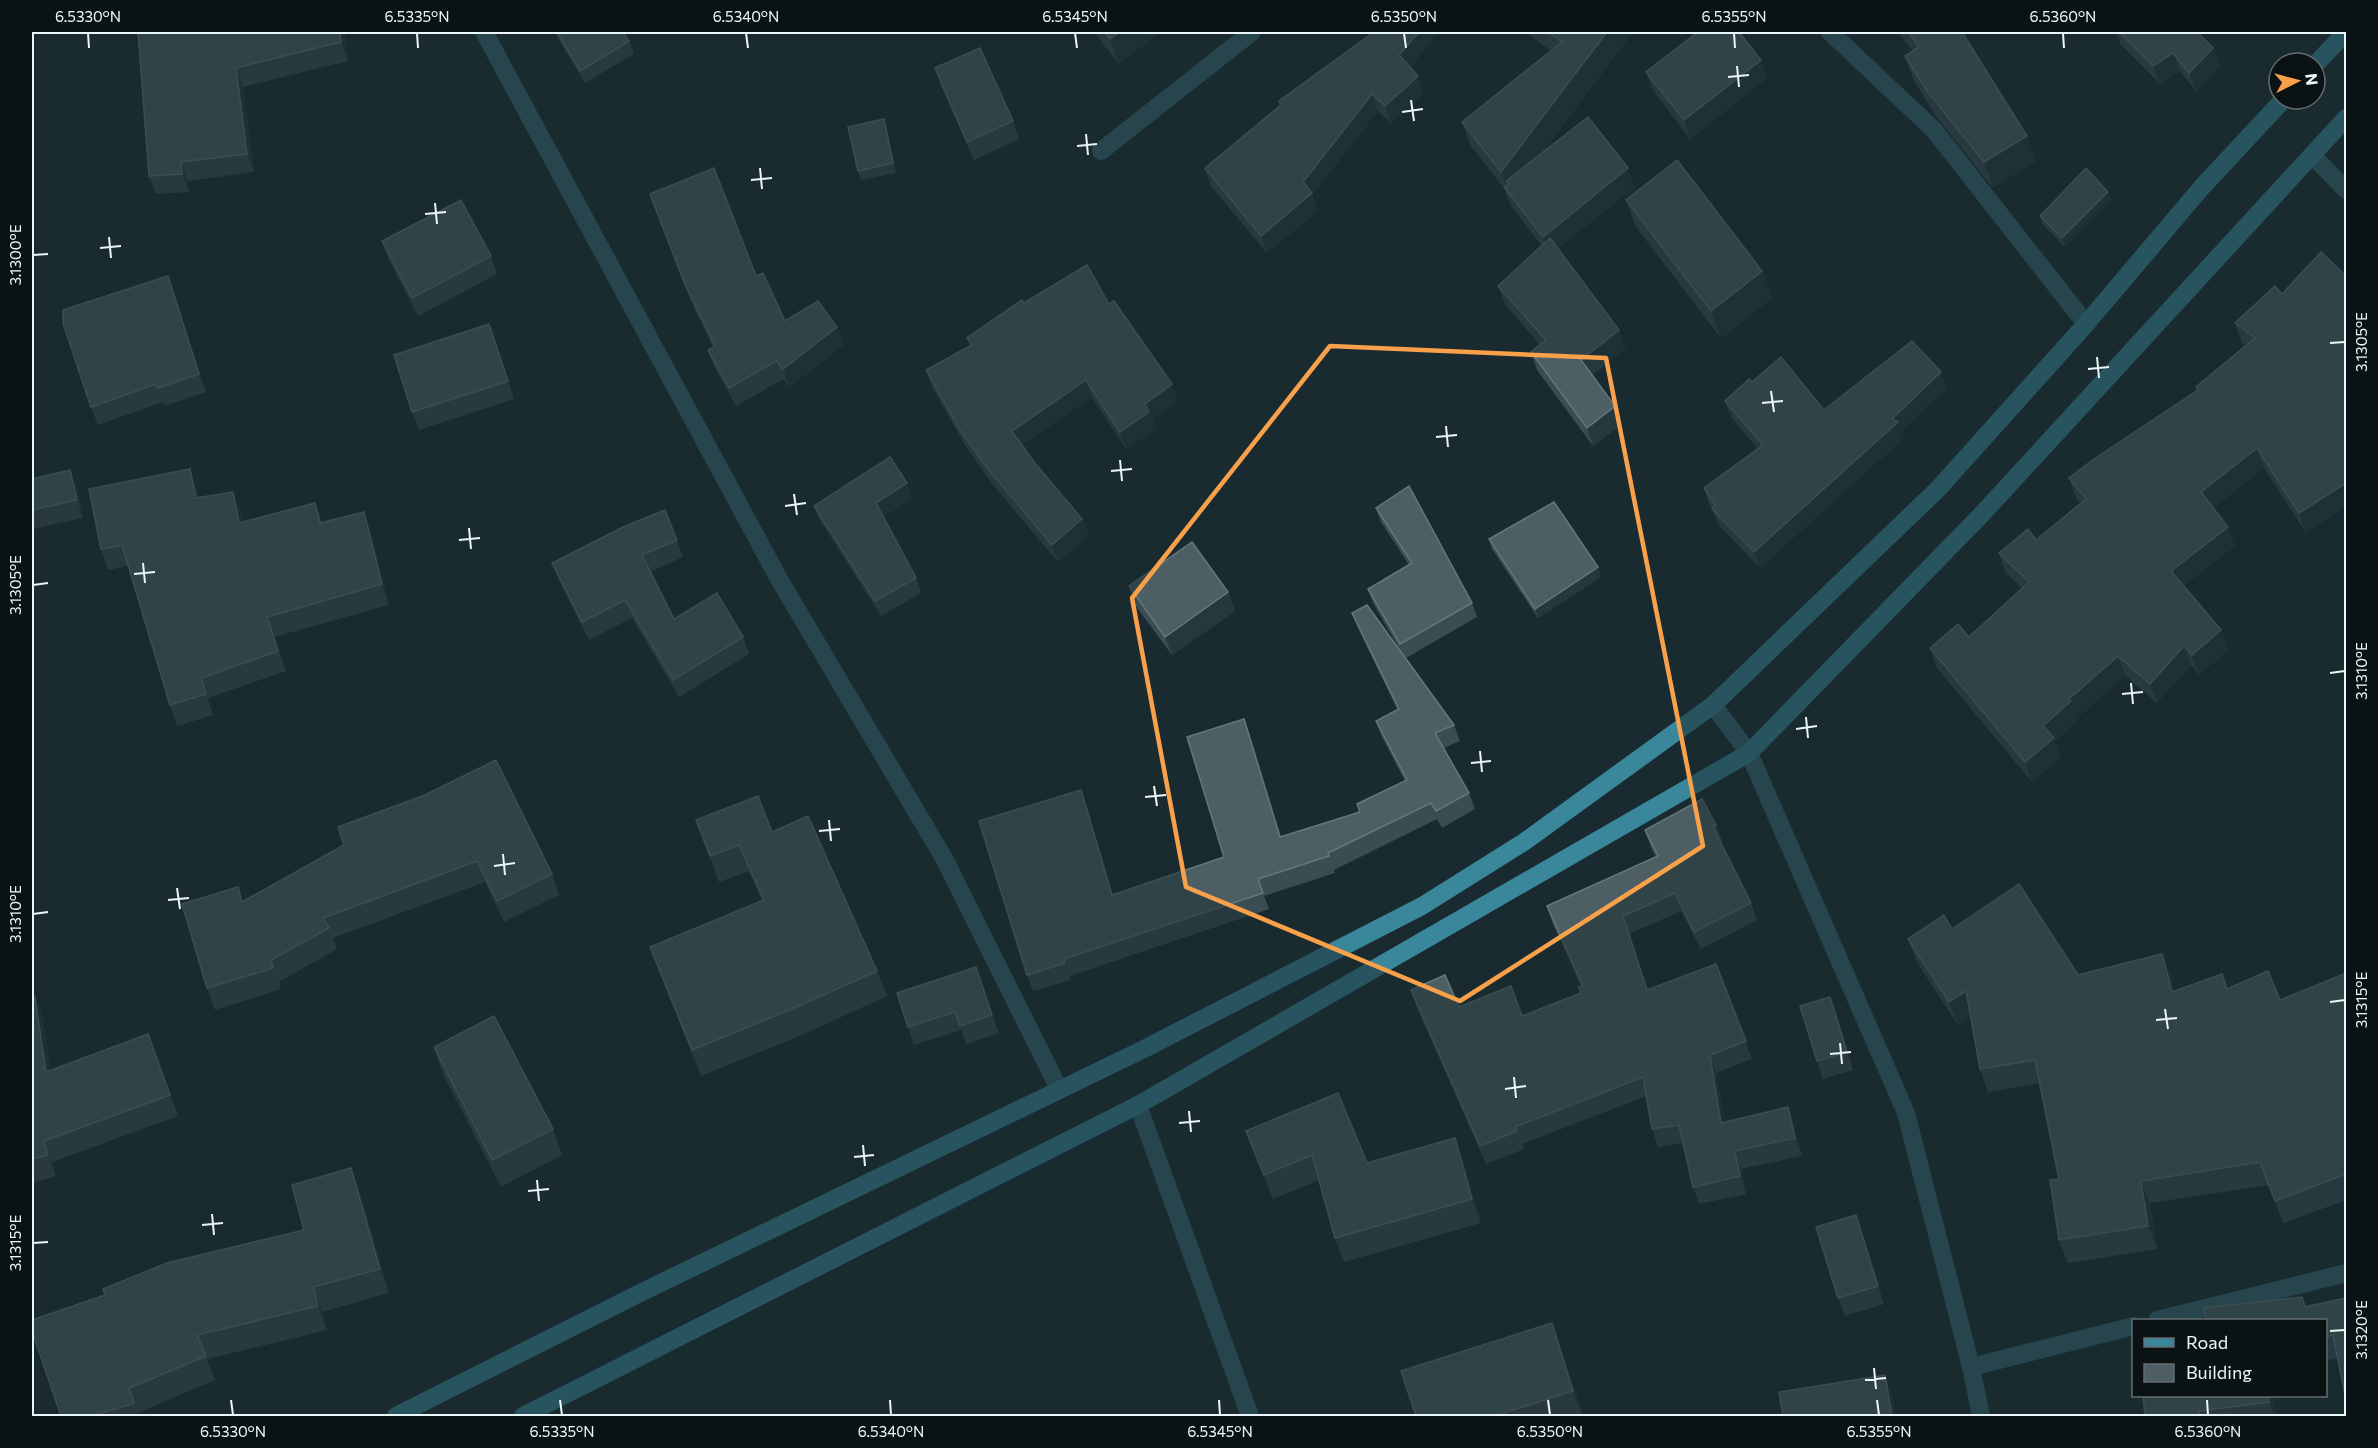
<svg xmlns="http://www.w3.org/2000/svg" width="2378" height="1448" font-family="Commissioner,sans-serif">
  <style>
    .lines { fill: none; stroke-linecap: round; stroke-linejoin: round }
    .street { stroke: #386471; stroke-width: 18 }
    .secondary { stroke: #3a869a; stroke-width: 18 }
    .wall { fill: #3a4d52 }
    .shaded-wall { fill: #25383d }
    .building { fill: #4d5f64; stroke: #66777b; stroke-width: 1.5 }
    .marked { fill: none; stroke: #f8a14a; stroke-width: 4.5; stroke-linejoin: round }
    .ticks { fill: none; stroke: #ebf6fa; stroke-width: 2 }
    .neatline { fill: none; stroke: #ebf6fa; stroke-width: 2 }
    .ticks-label { font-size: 15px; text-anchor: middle; fill: #ebf6fa }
  </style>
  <rect width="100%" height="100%" fill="#192b30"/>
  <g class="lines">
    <g class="street">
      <polyline points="484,32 779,579 945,860 1059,1089"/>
      <polyline points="1830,32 1934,130 2086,324"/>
      <polyline points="1101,151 1252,32"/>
      <polyline points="2313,156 2346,190"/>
      <polyline points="1713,705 1749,753 1906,1113 1971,1367 1981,1416"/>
      <polyline points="1138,1105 1250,1416"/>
      <polyline points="2157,1320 2346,1273"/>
      <polyline points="1971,1367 2134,1326"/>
    </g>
    <g class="secondary">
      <polyline points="2315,65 2346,32"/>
      <polyline points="396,1416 640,1293 1144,1049 1422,906 1524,842 1713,705 1938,489 2086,324 2202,187 2284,99"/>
      <polyline points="523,1416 1138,1105 1749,753 1982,514 2346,118"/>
    </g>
  </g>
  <g class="wall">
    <polygon points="138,32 345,32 348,61 243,87 254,172 188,181 189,192 156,194 149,176"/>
    <polygon points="554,32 623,32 629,41 634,54 585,83"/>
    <polygon points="1094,32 1160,32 1119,64"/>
    <polygon points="1526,32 1633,32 1542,153 1635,187 1558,248 1626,348 1592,375 1622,424 1593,446 1537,370 1531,352 1540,345 1505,304 1498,286 1542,246 1511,206 1504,188 1471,146 1462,122 1551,51"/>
    <polygon points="1899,32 1962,32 2036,161 1993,188 1936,116 1914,81 1905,56 1913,51 1900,35"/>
    <polygon points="2116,32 2197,32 2220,66 2196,91 2180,71 2160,84 2121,45"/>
    <polygon points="1410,67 1424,93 1391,123 1378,111 1312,195 1318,211 1267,253 1211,186 1205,168 1280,105 1279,101"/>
    <polygon points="935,68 1013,121 1019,139 974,160 941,86"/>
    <polygon points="1646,72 1767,78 1690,139 1653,90"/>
    <polygon points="887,128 896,173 861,180 858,171"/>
    <polygon points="2108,192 2111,201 2065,247 2043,225 2040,216"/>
    <polygon points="650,194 756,276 785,321 837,327 844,345 789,387 783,379 736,406 715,368 708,350 713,347 693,305"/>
    <polygon points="1626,200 1762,271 1772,298 1721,338 1636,227"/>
    <polygon points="382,241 491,256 497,274 418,316 389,260"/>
    <polygon points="168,276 206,392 164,406 163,402 98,425 91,407"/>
    <polygon points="2275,286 2306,533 2264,468 2213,508 2235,546 2183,586 2221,630 2228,650 2199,675 2191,665 2157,703 2125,675 2077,718 2078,720 2055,741 2061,757 2032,782 1937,668 1930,648 1969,637 2022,588 2006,573 1999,553 2036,540 2081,503 2076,498 2069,478 2197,390 2196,387 2246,346 2242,343 2235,323"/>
    <polygon points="1024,303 1109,304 1178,400 1152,420 1156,429 1126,449 1092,397 1022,445 1034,462 1082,519 1089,536 1058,562 994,486 966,447 932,387 926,370 970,346 967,338"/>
    <polygon points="489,324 514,399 419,430 412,412"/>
    <polygon points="1752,382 1824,410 1947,388 1901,431 1904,438 1760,568 1718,524 1712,508 1709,504 1704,488 1758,449 1731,417 1725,401"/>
    <polygon points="32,479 77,488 83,518 32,529"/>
    <polygon points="197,490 199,498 241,512 243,522 315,503 322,522 371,532 389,605 274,637 286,671 208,698 213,715 177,726 170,705 128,566 108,570 101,549"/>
    <polygon points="912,498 883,517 916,578 921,593 881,616 820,520 814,506"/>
    <polygon points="1376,508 1472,603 1477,617 1406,658 1454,725 1460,741 1444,748 1469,793 1475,809 1442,828 1437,819 1334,870 1335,873 1264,896 1269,909 1070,976 1071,980 1033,991 1027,975 1081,790 1087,807 1113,895 1224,857 1244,719 1250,735 1281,837 1359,812 1357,804 1405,781 1382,737 1376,721 1397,709 1359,630 1352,613 1403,655 1373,603 1368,589 1409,565 1381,522"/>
    <polygon points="1489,539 1598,567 1601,577 1538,618 1492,549"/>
    <polygon points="677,540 683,557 650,572 674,619 743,637 749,654 679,697 632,618 589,640 559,580 552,563"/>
    <polygon points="1129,586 1228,592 1235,611 1172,655 1135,605"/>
    <polygon points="696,820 772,832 877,971 887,996 804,1034 701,1076 660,973 650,947 762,901 749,871 719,882"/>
    <polygon points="1716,825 1723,843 1721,844 1751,903 1757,920 1701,949 1681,911 1629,934 1648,990 1716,964 1752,1059 1716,1073 1725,1122 1794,1125 1802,1156 1741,1169 1746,1194 1699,1204 1693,1187 1683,1143 1658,1147 1652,1129 1646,1096 1522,1144 1524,1149 1486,1164 1417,1008 1411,990 1459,1007 1522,1016 1581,993 1581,986 1553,924 1547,906 1656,857 1651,848 1645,830"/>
    <polygon points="338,827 552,874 559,895 504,922 485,882 333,938 337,949 279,982 281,989 215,1010 207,988 243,901 344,845"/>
    <polygon points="1952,929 2078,975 2162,954 2171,977 2174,991 2228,988 2280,1000 2346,973 2346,1200 2283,1223 2269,1185 2150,1203 2157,1249 2068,1263 2059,1240 2059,1179 2039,1083 1988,1092 1980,1069 1970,1016 1958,1025 1917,962 1908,939"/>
    <polygon points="976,967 999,1033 966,1044 961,1030 914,1045 908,1027"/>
    <polygon points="35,997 43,1018 50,1070 148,1034 178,1116 52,1162 56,1176 32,1183 32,998"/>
    <polygon points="1830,997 1837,1015 1853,1070 1823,1079 1817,1061"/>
    <polygon points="434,1047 553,1129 562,1155 501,1187 443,1074"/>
    <polygon points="1246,1131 1367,1163 1455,1138 1463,1161 1481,1223 1344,1262 1335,1238 1319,1180 1273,1199"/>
    <polygon points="351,1168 360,1193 389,1293 322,1312 327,1330 207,1359 215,1380 138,1413 139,1416 61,1416 304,1230"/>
    <polygon points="1862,1233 1884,1304 1845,1316 1838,1298"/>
    <polygon points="2302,1297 2306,1306 2346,1298 2338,1358 2325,1361 2325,1320 2206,1320"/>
    <polygon points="1552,1323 1561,1349 1583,1416 1416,1416"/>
    <polygon points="2273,1395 2276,1416 2145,1416"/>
  </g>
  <g class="shaded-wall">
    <polygon points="340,32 345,32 348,61 341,42"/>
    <polygon points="1119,32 1160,32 1119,64 1110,39"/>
    <polygon points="1419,32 1439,32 1406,73 1399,55"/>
    <polygon points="1607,32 1633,32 1512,192 1509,184 1506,181 1511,194 1510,195 1501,172"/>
    <polygon points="2213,48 2220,66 2196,91 2189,73"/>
    <polygon points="2173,53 2180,71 2160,84 2153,66"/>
    <polygon points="1761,60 1767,78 1690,139 1684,120"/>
    <polygon points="236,68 243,87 254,172 247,154"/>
    <polygon points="1418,76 1424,93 1391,123 1385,106"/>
    <polygon points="1372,94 1378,111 1312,195 1318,211 1267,253 1261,236"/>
    <polygon points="884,119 887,128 896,173 893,163"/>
    <polygon points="2027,136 2036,161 1993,188 1984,162"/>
    <polygon points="181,162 188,181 189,192 182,174"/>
    <polygon points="1628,168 1635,187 1550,255 1543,237"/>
    <polygon points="2108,192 2111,201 2065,247 2062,238"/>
    <polygon points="1762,271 1772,298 1721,338 1711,311"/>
    <polygon points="168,276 174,295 206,392 199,374"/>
    <polygon points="489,324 496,342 514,399"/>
    <polygon points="837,327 844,345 789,387 783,369"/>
    <polygon points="1619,330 1626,348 1588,378 1581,360"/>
    <polygon points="1941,372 1947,388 1901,431 1904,438 1760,568 1754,552"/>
    <polygon points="1086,380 1092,397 1018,448 1012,431"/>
    <polygon points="1172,384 1178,400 1152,420 1156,429 1126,449 1120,432 1145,404"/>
    <polygon points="1615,406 1622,424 1593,446 1587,428"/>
    <polygon points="2257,448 2264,468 2208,512 2201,492"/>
    <polygon points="190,469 197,490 203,519 196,498"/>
    <polygon points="70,470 77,488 83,518 77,500"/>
    <polygon points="907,483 912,498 881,518 876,503"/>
    <polygon points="2346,483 2346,507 2306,533 2299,513"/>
    <polygon points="233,492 241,512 247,543 239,523"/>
    <polygon points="364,512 371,532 389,605 382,584"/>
    <polygon points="1082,519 1089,536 1058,562 1052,545"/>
    <polygon points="2228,527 2235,546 2178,590 2171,571"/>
    <polygon points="1598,567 1601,577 1538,618 1535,609"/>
    <polygon points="1228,592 1235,611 1172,655 1165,637"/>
    <polygon points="2221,630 2228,650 2199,675 2192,655"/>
    <polygon points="2184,646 2191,665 2157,703 2150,684"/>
    <polygon points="2118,656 2125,675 2077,718 2078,720 2055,741 2061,757 2032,782 2025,762 2043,726 2069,699"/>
    <polygon points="201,678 208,698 213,715 206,694"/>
    <polygon points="1244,719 1250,735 1286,854 1280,837"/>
    <polygon points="1081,790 1087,807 1118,912 1112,895"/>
    <polygon points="2162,954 2171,977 2180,1015 2172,992"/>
    <polygon points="976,967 983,985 999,1033 992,1015"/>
    <polygon points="1966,991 1974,1014 1958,1025 1949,1002"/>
    <polygon points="35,997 43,1018 53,1093 46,1072"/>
    <polygon points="1830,997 1837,1015 1853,1070 1847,1052"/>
    <polygon points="1710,1055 1716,1073 1728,1140 1721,1123"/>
    <polygon points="1788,1107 1794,1125 1802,1156 1795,1138"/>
    <polygon points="1455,1138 1463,1161 1481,1223 1472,1199"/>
    <polygon points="44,1141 52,1162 56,1176 48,1155"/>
    <polygon points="1735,1151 1741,1169 1746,1194 1740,1176"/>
    <polygon points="351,1168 360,1193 389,1293 380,1269"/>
    <polygon points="2141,1181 2150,1203 2157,1249 2148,1226"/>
    <polygon points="1856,1215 1862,1233 1884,1304 1878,1286"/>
    <polygon points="313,1287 322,1312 327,1330 318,1306"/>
    <polygon points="1552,1323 1561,1349 1583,1416 1573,1391"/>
    <polygon points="1885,1375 1893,1397 1896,1416 1892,1416"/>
    <polygon points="2268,1395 2273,1395 2276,1416 2274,1416 2269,1402"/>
  </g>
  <g class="building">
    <polygon points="138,32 340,32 341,42 236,68 247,154 181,162 182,174 149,176"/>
    <polygon points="557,32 623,32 629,41 580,71"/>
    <polygon points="1105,32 1119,32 1110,39"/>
    <polygon points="1374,32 1419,32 1399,55 1418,76 1385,106 1372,94 1303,182 1312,193 1261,236 1205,168 1281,105 1279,101"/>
    <polygon points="1548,32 1607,32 1501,172 1462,122 1562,42"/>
    <polygon points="1698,32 1739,32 1761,60 1684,120 1646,72"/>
    <polygon points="1908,32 1962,32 2027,136 1984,162 1927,91 1905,56 1919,47"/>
    <polygon points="2119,32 2197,32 2213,48 2189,73 2173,53 2153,66"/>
    <polygon points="980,48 1013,121 967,142 935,68"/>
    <polygon points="1588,117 1628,168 1543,237 1504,187 1509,184 1506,181"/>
    <polygon points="884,119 893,163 858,171 848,127"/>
    <polygon points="1677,160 1762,271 1711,311 1626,200"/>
    <polygon points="714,168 756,276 763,273 785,321 818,301 837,327 783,369 776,361 729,388 708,350 715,346 686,287 650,194"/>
    <polygon points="2086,168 2108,192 2062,238 2040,216"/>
    <polygon points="461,200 491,256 412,298 382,241"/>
    <polygon points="1550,238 1619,330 1581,360 1615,406 1587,428 1531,352 1546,340 1498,286"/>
    <polygon points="2321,252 2346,276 2346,483 2299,513 2257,448 2201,492 2228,527 2171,571 2221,630 2192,655 2184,646 2150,684 2118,656 2069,699 2071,701 2043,726 2054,738 2025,762 1930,648 1958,624 1969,637 2029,582 1999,553 2028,529 2036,540 2086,499 2069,478 2094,459 2198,390 2196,387 2255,338 2235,323 2275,286 2282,294"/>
    <polygon points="1087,265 1109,304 1114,301 1172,384 1145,404 1149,412 1120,432 1086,380 1012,431 1034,462 1082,519 1052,545 988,469 960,430 926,370 972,345 967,338 1022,300 1024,303"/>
    <polygon points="168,276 199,374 158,388 156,384 91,407 63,323 63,310"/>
    <polygon points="489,324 508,381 412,412 394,355"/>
    <polygon points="1912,341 1941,372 1892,419 1898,422 1754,552 1712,509 1715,505 1704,488 1763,445 1725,401 1749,379 1752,382 1781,357 1824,410"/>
    <polygon points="890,457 907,483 876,503 916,578 875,601 814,506"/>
    <polygon points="190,469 196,498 233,492 239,523 315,503 320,523 364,512 382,584 267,617 278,651 201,678 206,694 170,705 122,545 101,549 89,489"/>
    <polygon points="70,470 77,500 32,510 32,479"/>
    <polygon points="1409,486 1472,603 1400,644 1368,589 1412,563 1376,508"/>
    <polygon points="1554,502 1598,567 1535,609 1489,539"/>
    <polygon points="665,510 677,540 642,555 674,619 717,593 743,637 673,680 625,600 582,622 552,563 621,528"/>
    <polygon points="1192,542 1228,592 1165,637 1129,586"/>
    <polygon points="1367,605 1454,725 1435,733 1469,793 1436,811 1431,803 1328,853 1329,856 1258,879 1263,893 1064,959 1065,963 1027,975 979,821 1081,790 1112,895 1224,857 1187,737 1244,719 1280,837 1360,812 1357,804 1407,780 1376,721 1399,709 1352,613"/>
    <polygon points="496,760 552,874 497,901 477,861 323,918 329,928 271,960 273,968 207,988 182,904 238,887 242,902 344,845 338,827 425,795"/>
    <polygon points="758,796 772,832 808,816 877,971 794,1008 692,1050 650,947 764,900 739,845 710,856 696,820"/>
    <polygon points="1702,799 1716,825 1713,827 1751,903 1694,932 1675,893 1623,916 1647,990 1716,964 1746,1041 1710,1055 1721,1123 1788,1107 1795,1138 1735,1151 1740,1176 1693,1187 1679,1125 1652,1129 1643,1077 1515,1127 1517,1131 1480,1146 1411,990 1445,975 1459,1007 1511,986 1522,1016 1581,993 1579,987 1583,986 1547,906 1658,856 1645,830"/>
    <polygon points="2019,884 2078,975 2162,954 2172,992 2222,974 2227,989 2268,971 2280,1000 2346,973 2346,1174 2275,1201 2260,1162 2141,1181 2148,1226 2059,1240 2050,1180 2059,1179 2035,1060 1980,1069 1966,991 1949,1002 1908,939 1944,915 1952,929"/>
    <polygon points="976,967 992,1015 960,1026 955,1012 908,1027 897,993"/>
    <polygon points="35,997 46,1072 148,1034 170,1095 44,1141 48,1155 32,1159 32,998"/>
    <polygon points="1830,997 1847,1052 1817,1061 1800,1006"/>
    <polygon points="494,1016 553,1129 492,1160 434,1047"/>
    <polygon points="1338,1093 1367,1163 1455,1138 1472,1199 1335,1238 1312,1155 1264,1175 1246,1131"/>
    <polygon points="351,1168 380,1269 313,1287 318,1306 197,1335 206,1356 129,1388 134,1403 93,1416 61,1416 32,1331 32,1320 105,1295 103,1289 167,1263 304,1230 292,1185"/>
    <polygon points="1856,1215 1878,1286 1838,1298 1816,1227"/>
    <polygon points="2302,1297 2305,1307 2346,1298 2346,1400 2333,1335 2325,1337 2325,1320 2206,1320 2204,1308"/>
    <polygon points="1552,1323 1573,1391 1494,1416 1416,1416 1401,1371"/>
    <polygon points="1885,1375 1892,1416 1783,1416 1779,1392"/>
    <polygon points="2143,1395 2268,1395 2269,1402 2199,1411 2199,1415 2183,1416 2145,1416"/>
  </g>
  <path d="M0 0H2378V1448H0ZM1330 346 1606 358 1703 846 1460 1001 1186 887 1132 598Z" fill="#192b30" fill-opacity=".55" fill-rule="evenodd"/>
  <path class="marked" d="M1330 346 1606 358 1703 846 1460 1001 1186 887 1132 598Z"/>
  <path class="ticks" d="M88 33 89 48M417 33 418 48M746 33 748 48M1075 33 1077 48M1404 33 1406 48M1734 33 1735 48M2063 33 2064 48M1737 66 1739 87M1728 77 1749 75M1411 100 1414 121M1402 112 1423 109M1086 134 1088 155M1077 146 1097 144M760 168 762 189M751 180 772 178M435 203 437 224M425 214 446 212M109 237 111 258M100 248 121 246M33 255 48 254M2330 343 2345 342M2097 357 2099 378M2088 369 2109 367M1771 391 1774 412M1762 403 1783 401M1446 426 1448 447M1436 437 1457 435M1120 460 1122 481M1111 471 1132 469M794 494 797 515M785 506 806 503M469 528 471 549M459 540 480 538M143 563 145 583M134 574 155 572M33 585 48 583M2330 673 2345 671M2131 683 2133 704M2122 694 2143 692M1806 717 1808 738M1796 729 1817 726M1480 751 1482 772M1471 763 1491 761M1154 786 1157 806M1145 797 1166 795M829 820 831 841M819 831 840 829M503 854 505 875M494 866 515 863M177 888 180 909M168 900 189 898M33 914 48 912M2330 1002 2345 1000M2165 1009 2168 1029M2156 1020 2177 1018M1840 1043 1842 1064M1830 1054 1851 1052M1514 1077 1516 1098M1505 1089 1526 1086M1189 1111 1191 1132M1179 1123 1200 1121M863 1145 865 1166M854 1157 874 1155M537 1180 539 1201M528 1191 549 1189M212 1214 214 1235M202 1225 223 1223M33 1243 48 1242M2330 1331 2345 1330M1874 1368 1876 1389M1865 1380 1886 1378M231 1400 233 1415M560 1400 562 1415M890 1400 891 1415M1219 1400 1220 1415M1548 1400 1550 1415M1877 1400 1879 1415M2207 1400 2208 1415"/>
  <rect width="2378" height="1448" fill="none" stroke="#0a1214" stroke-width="66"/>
  <rect x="2132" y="1319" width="195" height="78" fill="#0a1214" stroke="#646d70" stroke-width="1.5"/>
  <rect x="2144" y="1338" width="30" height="9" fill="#3a869a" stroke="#646d70" stroke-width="1.5"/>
  <text x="2186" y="1349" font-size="18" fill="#ebf6fa">Road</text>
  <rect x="2144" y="1364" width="30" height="18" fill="#4d5f64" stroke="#646d70" stroke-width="1.5"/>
  <text x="2186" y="1379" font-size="18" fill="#ebf6fa">Building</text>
  <g transform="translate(2297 81) rotate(84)"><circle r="28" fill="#0a1214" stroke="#646d70" stroke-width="1.5"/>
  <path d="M0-4.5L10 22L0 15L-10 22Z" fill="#f8a14a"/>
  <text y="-9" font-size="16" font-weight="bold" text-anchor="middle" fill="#ebf6fa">N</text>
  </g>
  <rect x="33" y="33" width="2312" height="1382" class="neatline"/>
  <g class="ticks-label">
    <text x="88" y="22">6.5330°N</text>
    <text x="417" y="22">6.5335°N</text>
    <text x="746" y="22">6.5340°N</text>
    <text x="1075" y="22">6.5345°N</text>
    <text x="1404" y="22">6.5350°N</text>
    <text x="1734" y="22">6.5355°N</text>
    <text x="2063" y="22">6.5360°N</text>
    <text transform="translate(16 255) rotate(-90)" y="5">3.1300°E</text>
    <text transform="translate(2362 342) rotate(-90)" y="5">3.1305°E</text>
    <text transform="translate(16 585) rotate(-90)" y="5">3.1305°E</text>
    <text transform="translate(2362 671) rotate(-90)" y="5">3.1310°E</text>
    <text transform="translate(16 914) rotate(-90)" y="5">3.1310°E</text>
    <text transform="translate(2362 1000) rotate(-90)" y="5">3.1315°E</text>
    <text transform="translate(16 1243) rotate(-90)" y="5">3.1315°E</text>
    <text transform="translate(2362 1330) rotate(-90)" y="5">3.1320°E</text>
    <text x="233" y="1437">6.5330°N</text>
    <text x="562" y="1437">6.5335°N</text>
    <text x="891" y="1437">6.5340°N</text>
    <text x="1220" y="1437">6.5345°N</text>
    <text x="1550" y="1437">6.5350°N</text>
    <text x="1879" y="1437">6.5355°N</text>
    <text x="2208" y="1437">6.5360°N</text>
  </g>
</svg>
